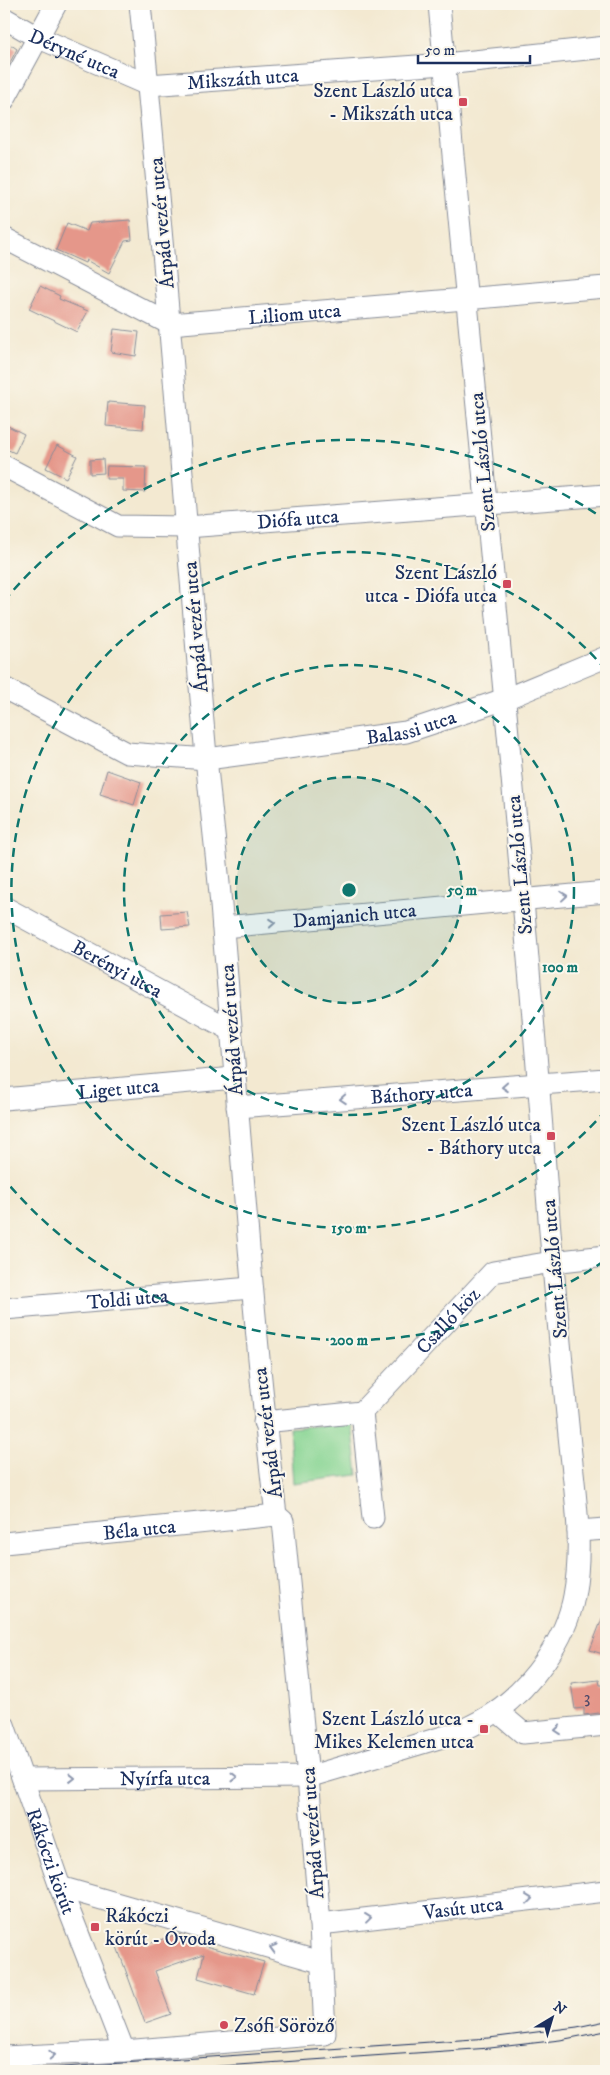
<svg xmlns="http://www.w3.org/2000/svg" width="610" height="2075" font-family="'IM FELL DW Pica',serif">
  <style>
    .green { fill: #86d492; stroke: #508278 }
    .building { fill: #e5978a }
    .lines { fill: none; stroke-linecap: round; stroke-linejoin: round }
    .minor-casing { stroke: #878c98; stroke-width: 23 }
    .minor { stroke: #fff; stroke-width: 21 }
    .tram { stroke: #1b2f5e; stroke-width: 1 }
    .oneway { stroke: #8d97ae }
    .ring { fill: none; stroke: #0f766e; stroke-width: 2.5; stroke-dasharray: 9 6 }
    .poi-dot { fill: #d1495b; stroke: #fbf7ec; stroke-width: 2 }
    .labels { text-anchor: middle; stroke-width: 4; stroke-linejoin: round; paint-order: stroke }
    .number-label { font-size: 18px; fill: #4e4969 }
    .street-label { font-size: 20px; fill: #1b2f5e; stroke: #fbf7ec }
    .poi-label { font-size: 20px; fill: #1b2f5e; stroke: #fbf7ec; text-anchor: end }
    .centre { fill: #0f766e; stroke: #fbf7ec; stroke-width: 2.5 }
    .ring-label { font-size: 15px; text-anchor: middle; font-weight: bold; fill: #0f766e; stroke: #fbf7ec; stroke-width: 4; stroke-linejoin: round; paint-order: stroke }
  </style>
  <rect width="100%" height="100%" fill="#fbf7ec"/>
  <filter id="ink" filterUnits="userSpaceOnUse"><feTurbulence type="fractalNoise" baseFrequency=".02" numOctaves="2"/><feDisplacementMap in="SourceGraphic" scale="10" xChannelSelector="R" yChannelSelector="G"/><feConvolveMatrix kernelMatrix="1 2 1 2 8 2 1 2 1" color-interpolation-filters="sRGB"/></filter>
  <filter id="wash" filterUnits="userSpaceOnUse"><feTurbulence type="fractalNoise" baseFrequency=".0096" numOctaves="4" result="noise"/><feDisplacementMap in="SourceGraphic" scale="20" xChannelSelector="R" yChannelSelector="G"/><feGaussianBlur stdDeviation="1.12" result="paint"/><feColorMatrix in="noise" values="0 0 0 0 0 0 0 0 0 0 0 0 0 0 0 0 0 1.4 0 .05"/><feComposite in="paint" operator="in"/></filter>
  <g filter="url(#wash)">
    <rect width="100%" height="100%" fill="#f3e9d1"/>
    <polygon class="green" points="352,1423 358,1475 293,1483 289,1428"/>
    <g id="blocks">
      <g class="building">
        <polygon points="4,40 17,49 4,74"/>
        <polygon points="130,220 132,240 125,241 109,273 86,260 85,263 56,250 67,223 87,231 90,223"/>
        <polygon points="40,286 60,296 59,299 88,311 77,332 29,309"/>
        <polygon points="114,329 139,332 136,356 111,352"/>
        <polygon points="108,402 145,405 143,429 106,426"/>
        <polygon points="4,424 24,434 15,453 4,448"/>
        <polygon points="57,445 77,456 66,478 46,468"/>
        <polygon points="103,459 104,473 90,474 90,460"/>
        <polygon points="107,466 146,467 145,492 123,491 123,479 106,479"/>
        <polygon points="107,770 141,782 134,805 100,794"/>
        <polygon points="187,912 190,927 162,929 161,914"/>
        <polygon points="605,1611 606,1611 606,1655 590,1650"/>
        <polygon points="599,1680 600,1685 606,1685 606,1712 584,1715 584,1708 575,1709 571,1683"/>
        <polygon points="177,1934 181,1935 183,1940 264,1962 254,1994 198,1978 204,1954 155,1971 171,2014 145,2023 116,1944 142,1935 146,1945"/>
      </g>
    </g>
  </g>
  <g filter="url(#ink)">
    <use href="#blocks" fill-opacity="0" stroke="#878c98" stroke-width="1"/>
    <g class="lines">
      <defs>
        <g id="minor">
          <path id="s1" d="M4 18 37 37 148 85 445 64 606 47"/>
          <polyline points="4,100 56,4"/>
          <path id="s2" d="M4 238 170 324 606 287"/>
          <path id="s3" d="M4 466 118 526 187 527 606 495"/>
          <path id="s4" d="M4 688 127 753 207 759 406 732 505 699 606 657"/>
          <path id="s5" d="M4 907 231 1030"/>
          <path id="s6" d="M223 927 606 892"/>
          <path id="s7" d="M4 1099 234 1078"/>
          <path id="s8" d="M237 1107 606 1079"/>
          <path id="s9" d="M4 1309 251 1288"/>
          <polyline points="362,1412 373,1518"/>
          <path id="s10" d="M264 1422 362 1412 493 1272 552 1262 606 1256"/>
          <polyline points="578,1531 606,1529"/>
          <path id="s11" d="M4 1543 276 1515"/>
          <polyline points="497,1711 523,1733 606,1725"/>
          <path id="s12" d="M4 1725 60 1887 124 2051"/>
          <path id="s13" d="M23 1779 308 1777 456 1733C469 1727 483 1721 495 1712 532 1686 566 1640 574 1596 584 1543 574 1487 569 1435 561 1354 553 1274 547 1193 517 796 475 400 439 4"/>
          <polyline points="60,1887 320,1962"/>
          <path id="s14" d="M320 1924 606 1891"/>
          <path d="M4 2057 124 2051 325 2034 320 1924 308 1777 283 1521 276 1515C252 1320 240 1125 223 930 219 872 211 814 206 756 184 505 165 254 140 4"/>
        </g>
      </defs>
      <use href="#minor" class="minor-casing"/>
      <use href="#minor" class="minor"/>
      <g class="tram">
        <polyline points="6,2071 489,2038 577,2027 606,2021"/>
        <polyline points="148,2071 490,2048 560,2040 606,2031"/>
      </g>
    </g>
    <defs><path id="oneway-chevron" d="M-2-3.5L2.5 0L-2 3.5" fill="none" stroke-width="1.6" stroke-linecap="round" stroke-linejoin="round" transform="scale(1.25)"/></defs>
    <g class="oneway">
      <use href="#oneway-chevron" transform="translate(564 896) rotate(-6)"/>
      <use href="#oneway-chevron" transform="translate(272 923) rotate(-5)"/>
      <use href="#oneway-chevron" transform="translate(505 1087) rotate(176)"/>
      <use href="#oneway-chevron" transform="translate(343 1099) rotate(176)"/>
      <use href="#oneway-chevron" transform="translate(558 1730) rotate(175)"/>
      <use href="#oneway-chevron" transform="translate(234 1777)"/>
      <use href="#oneway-chevron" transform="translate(72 1778)"/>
      <use href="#oneway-chevron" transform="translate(529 1899) rotate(-7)"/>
      <use href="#oneway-chevron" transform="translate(368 1918) rotate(-7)"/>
      <use href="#oneway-chevron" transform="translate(273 1948) rotate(-164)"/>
      <use href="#oneway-chevron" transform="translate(52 2055) rotate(-3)"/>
    </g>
  </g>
  <circle cx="349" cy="890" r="113" fill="#0f766e" fill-opacity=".12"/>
  <g class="ring">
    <circle cx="349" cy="890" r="113"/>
    <circle cx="349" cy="890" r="225"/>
    <path d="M606 1110A338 338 0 1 1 606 670"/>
    <path d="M604 1261A450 450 0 0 1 4 1179M4 601A450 450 0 0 1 604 519"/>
  </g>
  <g class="poi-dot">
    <rect x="458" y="97" width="10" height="10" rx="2.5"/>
    <rect x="502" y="579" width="10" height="10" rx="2.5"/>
    <rect x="546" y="1131" width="10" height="10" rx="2.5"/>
    <rect x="479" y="1724" width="10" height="10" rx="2.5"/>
    <rect x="90" y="1922" width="10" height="10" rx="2.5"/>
    <circle cx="224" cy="2025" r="5"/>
  </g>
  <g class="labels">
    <g class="number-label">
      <text x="587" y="1703">3</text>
    </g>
    <g class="street-label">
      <text dy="7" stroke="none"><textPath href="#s1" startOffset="79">Déryné utca</textPath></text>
      <text dy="7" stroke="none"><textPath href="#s1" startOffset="254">Mikszáth utca</textPath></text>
      <text transform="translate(161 223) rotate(-95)" y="7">Árpád vezér utca</text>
      <text dy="7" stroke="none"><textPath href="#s2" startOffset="312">Liliom utca</textPath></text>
      <text transform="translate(482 462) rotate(-95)" y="7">Szent László utca</text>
      <text dy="7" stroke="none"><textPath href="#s3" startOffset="309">Diófa utca</textPath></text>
      <text transform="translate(195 627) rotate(-95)" y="7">Árpád vezér utca</text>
      <text dy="7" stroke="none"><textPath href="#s4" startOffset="426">Balassi utca</textPath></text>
      <text transform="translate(519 865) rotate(-95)" y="7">Szent László utca</text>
      <text dy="7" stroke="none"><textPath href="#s6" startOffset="132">Damjanich utca</textPath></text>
      <text dy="7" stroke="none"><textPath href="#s5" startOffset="129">Berényi utca</textPath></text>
      <text transform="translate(231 1030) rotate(-94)" y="7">Árpád vezér utca</text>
      <text dy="7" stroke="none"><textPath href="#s7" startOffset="115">Liget utca</textPath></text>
      <text dy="7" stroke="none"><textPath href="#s8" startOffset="185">Báthory utca</textPath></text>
      <text transform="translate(554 1269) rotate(-95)" y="7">Szent László utca</text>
      <text dy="7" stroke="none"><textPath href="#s9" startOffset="124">Toldi utca</textPath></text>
      <text dy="7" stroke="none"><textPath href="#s10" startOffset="224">Csalló köz</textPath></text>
      <text transform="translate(267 1433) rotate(-97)" y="7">Árpád vezér utca</text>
      <text dy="7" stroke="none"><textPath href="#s11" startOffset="136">Béla utca</textPath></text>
      <text dy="7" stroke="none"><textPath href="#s13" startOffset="142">Nyírfa utca</textPath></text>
      <text transform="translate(312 1833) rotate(-94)" y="7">Árpád vezér utca</text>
      <text dy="7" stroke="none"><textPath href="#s12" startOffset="144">Rákóczi körút</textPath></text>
      <text dy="7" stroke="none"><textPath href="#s14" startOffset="144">Vasút utca</textPath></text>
    </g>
    <g class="poi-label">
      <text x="453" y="97">Szent László utca<tspan x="453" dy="23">- Mikszáth utca</tspan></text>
      <text x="497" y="579">Szent László<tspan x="497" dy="23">utca - Diófa utca</tspan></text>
      <text x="541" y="1131">Szent László utca<tspan x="541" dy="23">- Báthory utca</tspan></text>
      <text x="474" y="1725">Szent László utca -<tspan x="474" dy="23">Mikes Kelemen utca</tspan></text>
      <text x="105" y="1922" text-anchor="start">Rákóczi<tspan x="105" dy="23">körút - Óvoda</tspan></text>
      <text x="234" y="2032" text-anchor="start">Zsófi Söröző</text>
    </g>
  </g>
  <circle cx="349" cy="890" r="8" class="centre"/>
  <g class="ring-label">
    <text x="462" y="895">50 m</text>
    <text x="560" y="972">100 m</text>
    <text x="349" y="1233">150 m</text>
    <text x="349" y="1345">200 m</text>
  </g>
  <rect width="610" height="2075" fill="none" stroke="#fbf7ec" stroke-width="20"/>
  <g transform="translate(552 2018) rotate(38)" stroke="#fbf7ec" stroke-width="4" paint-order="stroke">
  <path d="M0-4L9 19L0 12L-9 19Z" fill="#1b2f5e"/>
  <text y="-8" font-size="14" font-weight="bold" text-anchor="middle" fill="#1b2f5e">N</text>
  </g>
  <path d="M418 55v8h112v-8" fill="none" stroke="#1b2f5e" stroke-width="2.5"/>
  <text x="425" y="55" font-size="15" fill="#1b2f5e" stroke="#fbf7ec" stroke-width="4" paint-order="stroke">50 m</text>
</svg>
